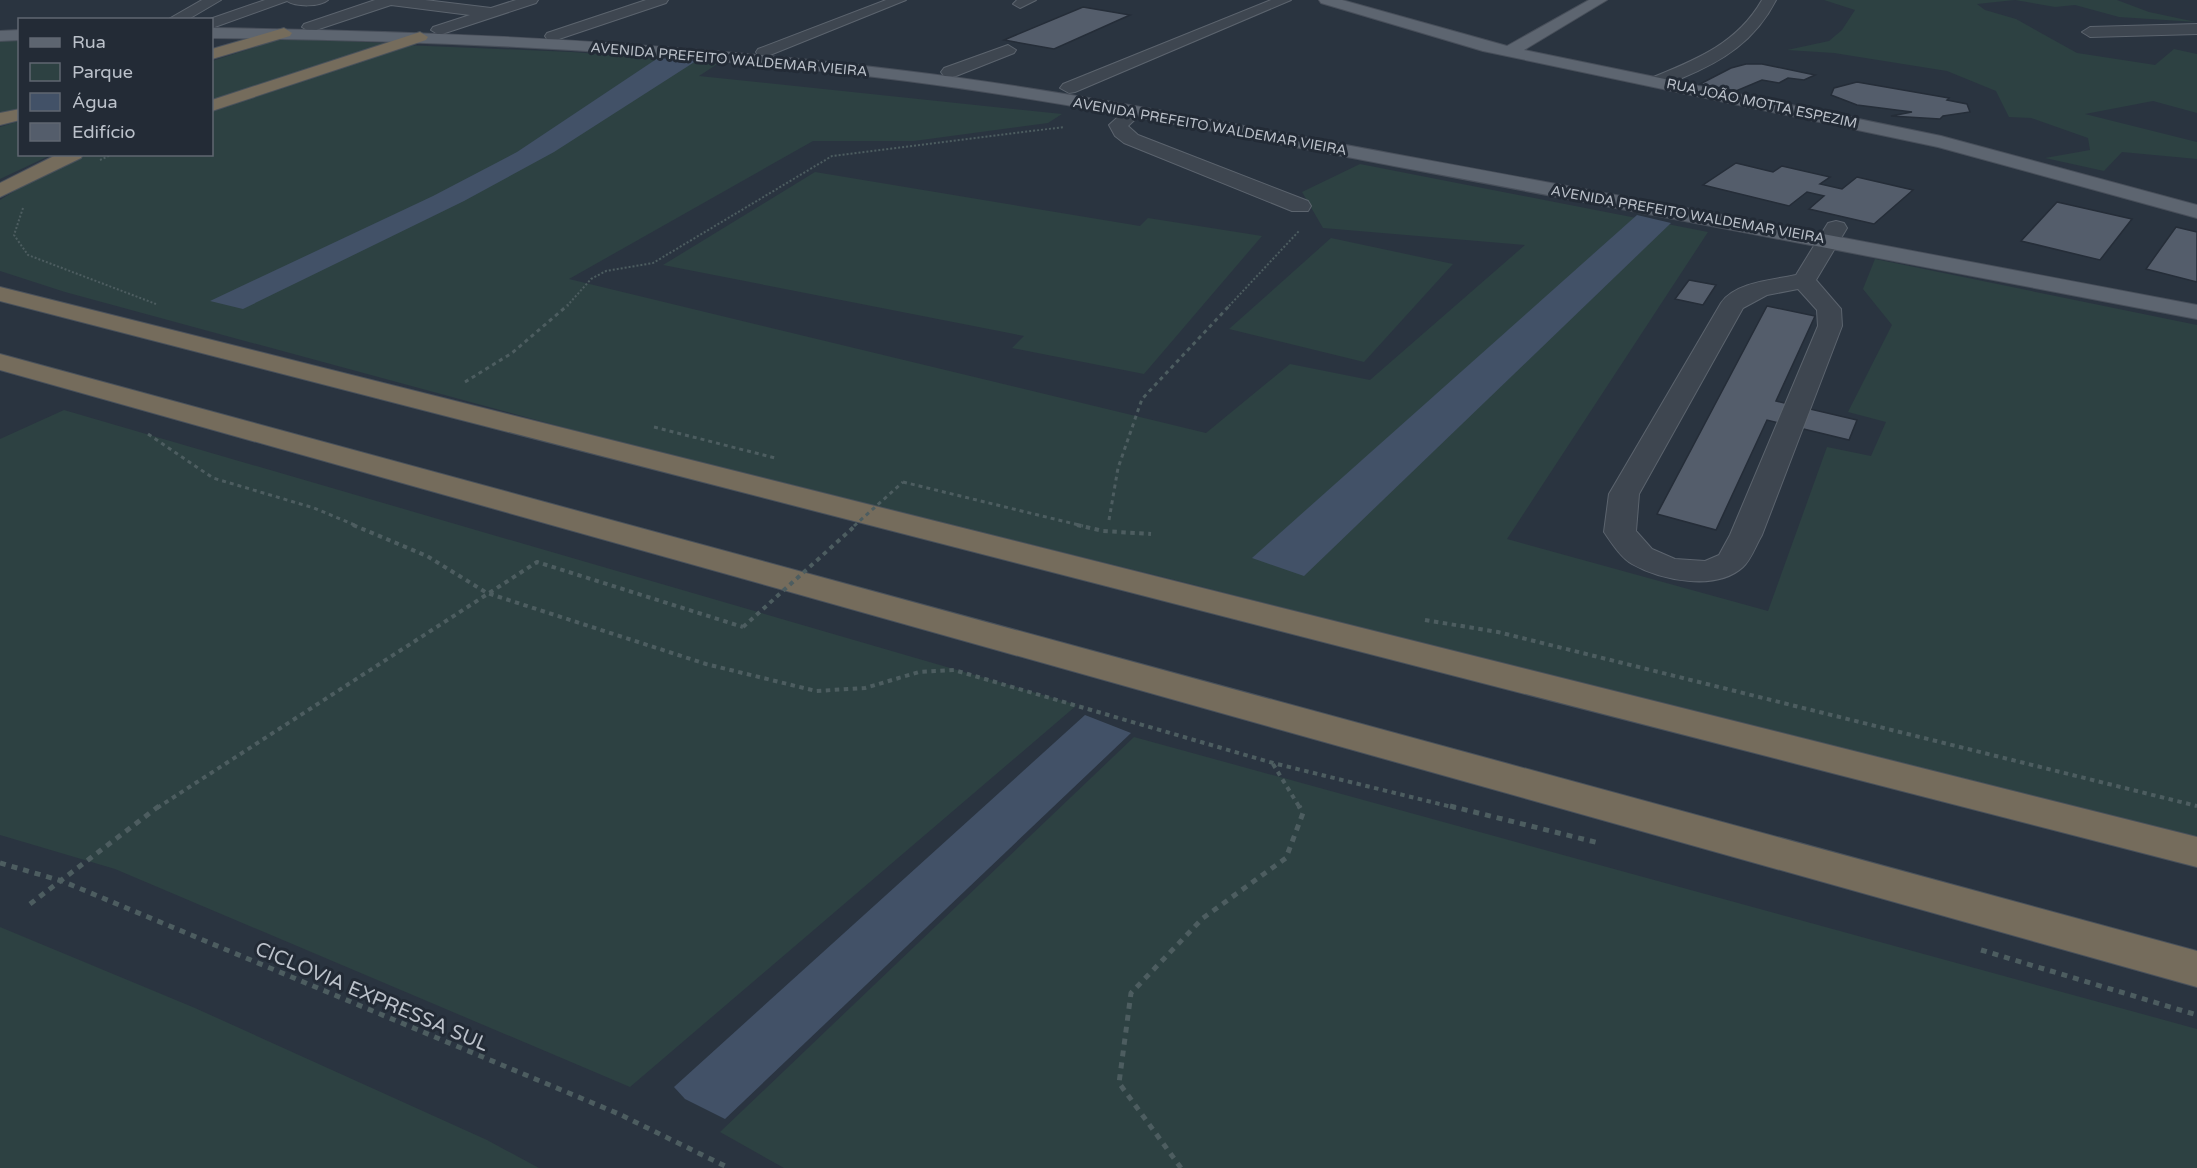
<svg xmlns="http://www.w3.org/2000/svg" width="2197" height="1168" font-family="'Varela Round',sans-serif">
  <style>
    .green { fill: #2d4142 }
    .water { fill: #425167 }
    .building { fill: #545d6b; stroke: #252d38; stroke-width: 1.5 }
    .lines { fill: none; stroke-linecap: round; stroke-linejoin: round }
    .minor-casing { stroke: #5c646e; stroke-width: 2 }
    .major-casing { stroke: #484f5a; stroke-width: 2 }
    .highway-casing { stroke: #49515b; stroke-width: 2 }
    .path-far3 { stroke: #4d5d60; stroke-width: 2; stroke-dasharray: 2 2; stroke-linecap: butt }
    .path-far2 { stroke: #4d5d60; stroke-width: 3; stroke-dasharray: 4 4; stroke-linecap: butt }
    .path-far1 { stroke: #4d5d60; stroke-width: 4; stroke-dasharray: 4.5 4.5; stroke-linecap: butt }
    .path { stroke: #4d5d60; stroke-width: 5; stroke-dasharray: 6 6; stroke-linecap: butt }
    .minor { fill: #3e4650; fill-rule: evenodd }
    .major { fill: #5d6570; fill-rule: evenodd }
    .highway { fill: #756c5c; fill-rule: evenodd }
    .path-bridge-far1 { stroke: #4d5d60; stroke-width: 3; stroke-dasharray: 4 4; stroke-linecap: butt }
    .path-bridge { stroke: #4d5d60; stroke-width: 4; stroke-dasharray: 4.5 4.5; stroke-linecap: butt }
    .labels { text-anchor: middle; stroke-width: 6; stroke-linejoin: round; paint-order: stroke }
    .far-street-label { font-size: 14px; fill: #bbc1ca; stroke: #232b36 }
    .near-street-label { font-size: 20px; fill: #bbc1ca; stroke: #232b36 }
  </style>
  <rect width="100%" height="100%" fill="#2a3440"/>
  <g class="green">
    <polygon points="1824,0 2117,0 2149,12 2196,22 2119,17 2075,5 2055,7 2015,0 1977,4 1985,10 2016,19 2077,53 2155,65 2174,49 2197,54 2197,113 2153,101 2085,114 2197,142 2197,159 2122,152 2104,171 2045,158 2090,150 2088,138 2031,118 2009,117 1996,91 1947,71 1834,53 1787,50 1829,41 1842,30 1855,10"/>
    <polygon points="284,38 387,43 212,101 212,61"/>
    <polygon points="0,39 20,39 19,110 0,116"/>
    <polygon points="404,45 572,52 719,63 699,76 1062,114 1048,123 914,141 813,141 569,279 1206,433 1290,364 1370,380 1525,245 1323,228 1302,192 1360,164 1708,232 1507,539 1768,611 1827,447 1871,456 1886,422 1848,412 1892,325 1863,289 1875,259 2197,325 2197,843 1179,581 643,449 65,292 0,271 0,200 39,176 87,155 212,154 212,110"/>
    <polygon points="19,121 20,154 51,155 0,179 0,127"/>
    <polygon points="815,172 1140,226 1148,218 1262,236 1144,374 1012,348 1024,336 663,265"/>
    <polygon points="1331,238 1453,264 1364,362 1229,329"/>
    <polygon points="64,410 1077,705 630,1087 115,869 0,835 0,439"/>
    <polygon points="1134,737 2197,1029 2197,1168 784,1168 720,1132"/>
    <polygon points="0,927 195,1008 487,1140 539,1168 0,1168"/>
  </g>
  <g class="water">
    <polygon points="658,58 696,61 554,152 464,201 243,309 210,301 433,196 517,152"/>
    <polygon points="1637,215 1671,223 1304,576 1252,558"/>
    <polygon points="1085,715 1131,733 725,1119 685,1099 674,1087"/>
  </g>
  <g class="building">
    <polygon points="1083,7 1130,15 1054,49 1004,40"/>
    <polygon points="1746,64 1762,64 1815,75 1804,80 1788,78 1779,83 1762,80 1736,91 1700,84 1731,68"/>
    <polygon points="1857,82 1949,98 1947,100 1967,104 1970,112 1943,116 1940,119 1891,116 1912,112 1857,105 1831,95 1834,88"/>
    <polygon points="1736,163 1773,172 1782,166 1830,177 1820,184 1842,189 1857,177 1913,190 1874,224 1809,209 1824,196 1807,192 1789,206 1703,185"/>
    <polygon points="2057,202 2132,219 2100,260 2021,241"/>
    <polygon points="2176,227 2197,232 2197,282 2146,269"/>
    <polygon points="1689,280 1716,285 1703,305 1675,299"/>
    <polygon points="1767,306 1815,316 1776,401 1857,420 1849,440 1767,420 1716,530 1657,514"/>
  </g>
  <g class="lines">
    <defs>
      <g id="minor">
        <polygon points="202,0 221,0 187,20 167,20"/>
        <path d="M265 0H328C320 7 296 7 287 1L212 28V20H207Z"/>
        <polygon points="375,0 425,0 491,8 516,0 538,0 536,3 439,35 431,30 433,27 470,15 391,5 310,32 302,27 304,24"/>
        <polygon points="646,0 668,0 666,3 559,39 547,39 545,36 547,33"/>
        <polygon points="886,0 906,0 770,55 758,55 756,52 758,49"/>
        <polygon points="1036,0 1020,8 1013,4 1017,0"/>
        <polygon points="1271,0 1291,0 1075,92 1069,93 1060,88 1063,84"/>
        <path d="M1762 0H1776C1755 41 1723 61 1682 78 1672 82 1662 88 1651 86L1648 82 1651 78C1695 60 1737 44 1762 0Z"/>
        <polygon points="2197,24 2197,34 2090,37 2082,32 2090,27"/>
        <polygon points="1008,45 1016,50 1014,53 956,76 944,76 941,72 944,68"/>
        <polygon points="1135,106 1144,111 1128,126 1138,135 1308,201 1311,206 1308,211 1292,211 1124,143 1115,136 1109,125 1129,107"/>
        <path d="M1836 221 1844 223 1847 228 1816 280 1841 309 1842 326 1762 535C1756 545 1751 560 1743 567 1716 592 1660 580 1632 564 1621 558 1611 542 1604 532L1609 494 1721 303C1735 282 1773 280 1796 275L1828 223ZM1798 289 1817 310 1818 326 1730 535 1719 555 1705 561 1675 559 1652 549 1636 531 1639 494 1743 308 1767 295Z"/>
      </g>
      <g id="major">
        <polygon points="1319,0 1342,0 1507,46 1589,0 1607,0 1524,50 1941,136 2197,205 2197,218 1938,147 1483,51 1321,3"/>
        <path d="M212 28C444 31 676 42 906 71 1070 91 1232 124 1394 154 1662 203 1929 254 2197 305V319C1929 268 1662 216 1394 166 1232 135 1070 102 907 81 676 52 444 40 212 38Z"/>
        <polygon points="20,30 20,40 0,41 0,31"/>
      </g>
      <g id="highway">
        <polygon points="284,28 292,33 290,36 212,59 212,49"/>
        <polygon points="420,32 428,37 426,40 212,111 212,100"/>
        <polygon points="20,109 20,120 0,125 0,113"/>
        <polygon points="58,154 83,154 81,158 0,197 0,183"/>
        <polygon points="0,287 2197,837 2197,867 0,301"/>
        <polygon points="0,354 2197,951 2197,987 0,370"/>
      </g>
    </defs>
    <use href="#minor" class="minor-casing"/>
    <use href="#major" class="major-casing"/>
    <use href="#highway" class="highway-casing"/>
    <g class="path-far3">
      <polyline points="100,160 113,154"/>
      <polyline points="23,208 14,235 28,255 156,304"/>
      <polyline points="567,306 591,279 606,271 653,263 832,156 1064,127"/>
      <polyline points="1229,306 1299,231"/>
    </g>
    <g class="path-far2">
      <polyline points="465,382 512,353 568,305"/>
      <polyline points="654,427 775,458"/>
      <polyline points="148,434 213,478 314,508 357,526"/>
      <polyline points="903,482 1083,526"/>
      <polyline points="1109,520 1118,468 1142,399 1230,305"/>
    </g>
    <g class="path-far1">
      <polyline points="353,525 427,556 487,593 706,664 816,691 865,688 919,672 954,670 1273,763 1456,808"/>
      <polyline points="1077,525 1103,531 1151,534"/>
      <polyline points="1425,620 1498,632 2197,806"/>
      <polyline points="1273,764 1300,808"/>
      <polyline points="157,808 537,562 743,627"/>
    </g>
    <g class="path">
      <polyline points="1450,806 1599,843"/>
      <polyline points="0,863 62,881 619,1114 729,1168"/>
      <polyline points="30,904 159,806"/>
      <polyline points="1981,950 2197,1015"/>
      <polyline points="1181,1168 1119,1083 1131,993 1203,918 1286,858 1303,813 1299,806"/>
    </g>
    <use href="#minor" class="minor"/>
    <use href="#major" class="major"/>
    <use href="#highway" class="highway"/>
    <polyline class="path-bridge-far1" points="854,526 903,482"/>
    <polyline class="path-bridge" points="743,627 856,525"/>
  </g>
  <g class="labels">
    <g class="far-street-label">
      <text transform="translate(729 59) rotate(5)" y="5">AVENIDA PREFEITO WALDEMAR VIEIRA</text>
      <text transform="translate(1762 103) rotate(12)" y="5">RUA JOÃO MOTTA ESPEZIM</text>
      <text transform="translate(1210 126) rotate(10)" y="5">AVENIDA PREFEITO WALDEMAR VIEIRA</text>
      <text transform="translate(1688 214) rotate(10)" y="5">AVENIDA PREFEITO WALDEMAR VIEIRA</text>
    </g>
    <g class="near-street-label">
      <text transform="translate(372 996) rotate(23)" y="7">CICLOVIA EXPRESSA SUL</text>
    </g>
  </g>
  <rect x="18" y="18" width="195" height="138" fill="#232b36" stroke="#606771" stroke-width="1.5"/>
  <rect x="30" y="38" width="30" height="9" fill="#5d6570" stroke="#606771" stroke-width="1.5"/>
  <text x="72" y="48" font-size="18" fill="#bbc1ca">Rua</text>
  <rect x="30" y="63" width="30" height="18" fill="#2d4142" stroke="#606771" stroke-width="1.5"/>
  <text x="72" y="78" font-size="18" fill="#bbc1ca">Parque</text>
  <rect x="30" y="93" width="30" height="18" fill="#425167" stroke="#606771" stroke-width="1.5"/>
  <text x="72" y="108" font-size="18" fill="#bbc1ca">Água</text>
  <rect x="30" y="123" width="30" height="18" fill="#545d6b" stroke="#606771" stroke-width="1.5"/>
  <text x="72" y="138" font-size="18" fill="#bbc1ca">Edifício</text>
</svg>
